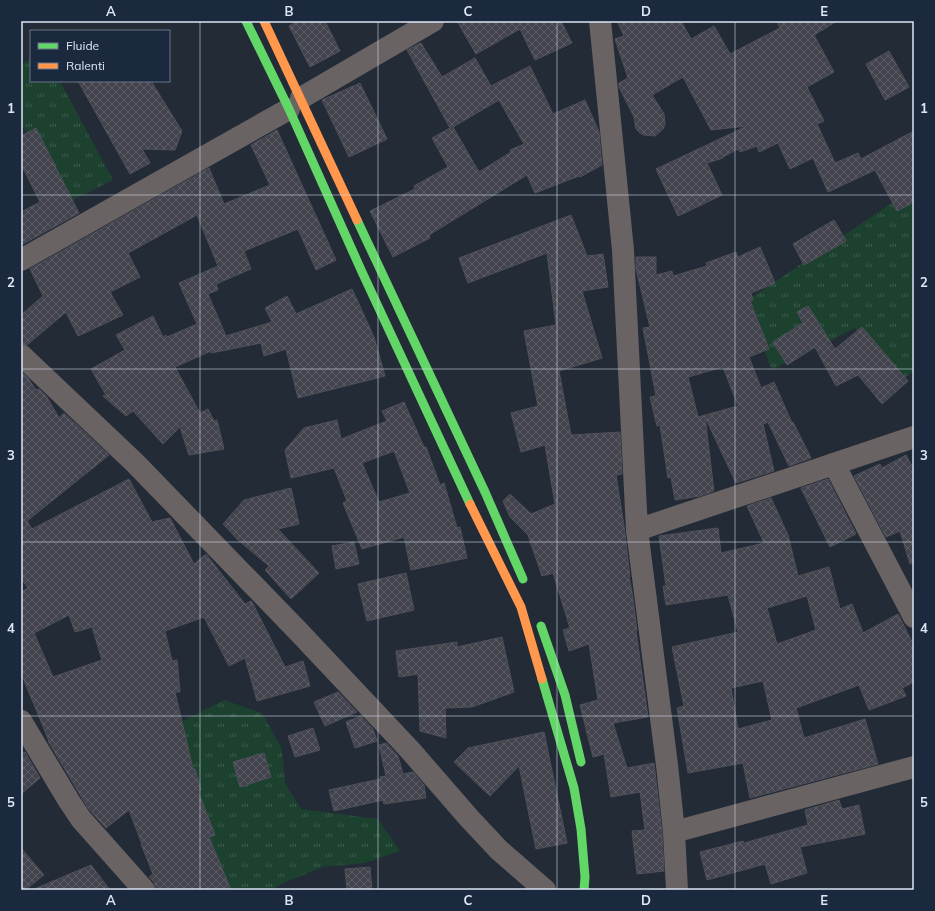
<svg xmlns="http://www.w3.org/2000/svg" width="935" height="911" font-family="Mulish,sans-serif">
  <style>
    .grass { fill: url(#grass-tufts) }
    .building { fill: url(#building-cross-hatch); stroke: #4f5059; fill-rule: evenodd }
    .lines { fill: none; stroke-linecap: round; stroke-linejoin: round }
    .street { stroke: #696363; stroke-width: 22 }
    .fast { stroke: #63d668; stroke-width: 9 }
    .slow { stroke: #ff974d; stroke-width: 9 }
    .grid { fill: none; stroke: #dce6f5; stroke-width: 1; stroke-opacity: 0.55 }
    .neatline { fill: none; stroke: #dce6f5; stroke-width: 1.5 }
    .grid-label { font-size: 13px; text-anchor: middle; font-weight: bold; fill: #dce6f5 }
  </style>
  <defs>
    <pattern id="grass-tufts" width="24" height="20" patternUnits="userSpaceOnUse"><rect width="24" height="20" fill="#1d412f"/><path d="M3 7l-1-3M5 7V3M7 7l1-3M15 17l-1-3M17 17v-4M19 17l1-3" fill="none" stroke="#3d5c4e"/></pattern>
    <pattern id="building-cross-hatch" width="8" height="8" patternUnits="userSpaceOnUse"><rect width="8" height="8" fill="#42434d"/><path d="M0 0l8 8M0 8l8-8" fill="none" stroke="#5d5e67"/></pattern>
  </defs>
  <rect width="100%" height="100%" fill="#232b37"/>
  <g class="grass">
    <polygon points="31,59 31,81 60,81 113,180 63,205 21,122 21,64"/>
    <polygon points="914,188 914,371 896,384 855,328 772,370 745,302"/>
    <polygon points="224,700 262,713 282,749 285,783 301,809 378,819 400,851 365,863 323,867 283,883 272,890 214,890 181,722"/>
  </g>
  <g class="building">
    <polygon points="298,21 325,21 340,51 310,67 289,26"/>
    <polygon points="457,21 561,21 572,43 535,60 520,29 476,54"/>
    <polygon points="617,21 681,21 691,39 714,26 730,54 780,28 777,21 837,21 814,35 834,72 807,87 824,121 817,124 835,163 858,153 861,159 914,131 914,202 897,211 875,170 828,192 813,158 790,169 778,143 759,152 757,146 740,152 738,149 723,157 723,158 707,163 722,195 678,216 656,169 747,126 711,130 683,77 652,95 664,114 665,124 663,129 655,136 644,135 640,133 636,129 634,117 619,87 619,83 628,78 615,39 624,36"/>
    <path d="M421 43 442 77 475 58 491 86 530 66 553 114 585 100 599 132 602 165 580 177 579 176 535 193 527 175 429 235 430 238 393 257 370 211 415 189 414 186 448 167 432 138 450 128 407 50ZM499 100 524 144 510 150 511 152 479 172 453 127Z"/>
    <polygon points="889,51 909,87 885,100 866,64"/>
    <polygon points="78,81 151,81 182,131 175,150 142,149 150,163 130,174"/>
    <polygon points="360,83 387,139 349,157 322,100"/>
    <polygon points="36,128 79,213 21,245 21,212 40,202 21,164 21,136"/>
    <polygon points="277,130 336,260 316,270 298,229 244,251 251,269 216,284 218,290 208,294 226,336 272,322 265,308 287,296 296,314 352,289 374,337 385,376 298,398 286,349 264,356 261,343 211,353 211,351 175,367 200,413 208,409 214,421 217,420 224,449 189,455 180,427 163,444 133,411 126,416 103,396 106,395 91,369 125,350 116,335 153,316 163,337 166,335 167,337 197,324 179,283 218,266 197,215 128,253 140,277 110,292 123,315 78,336 66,312 27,345 21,343 21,315 43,296 30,269 209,168 224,204 270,185 251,145"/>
    <polygon points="571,215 587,256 603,254 608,287 582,291 602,358 559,371 571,435 620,432 622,474 616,475 624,526 630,577 629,577 632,592 637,630 636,631 648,717 613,723 627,768 654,763 662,833 664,871 637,874 632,831 645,830 640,792 611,797 604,754 593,757 580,705 598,700 589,644 569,651 563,630 570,628 553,573 542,576 528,535 510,517 503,501 510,494 531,514 555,504 545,445 521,452 511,413 538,406 524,331 556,325 547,253 468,283 459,258"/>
    <polygon points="834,220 846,241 804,265 793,244"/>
    <path d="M760 247 775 283 751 293 753 300 750 301 769 349 749 357 761 388 774 382 792 423 793 422 811 458 789 466 768 422 763 424 774 471 736 483 705 417 714 491 700 496 675 500 671 477 668 478 660 425 657 426 650 397 656 396 643 328 650 327 636 269V257H656V275L672 271 673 276 707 266 706 263 736 252 738 257ZM723 367 738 406 698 417 688 377Z"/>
    <polygon points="808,306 835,349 862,327 908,381 882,404 858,375 836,386 815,347 787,365 773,342 803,323 797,312"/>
    <path d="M21 372 28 378 36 390 39 389 47 397 59 418 64 413 109 455 27 521 32 529 129 479 152 522 170 518 194 564 206 554 245 604 251 601 252 602 285 667 303 661 310 686 257 701 245 658 229 666 204 617 165 631 172 661 177 660 180 692H175L193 769H195L201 790 198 791 215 835 209 837 231 890H156L154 882 149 877 153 874 141 844H142L129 810 106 828 88 808 48 741H49L21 673V592L28 588 21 578ZM69 615 75 632 92 627 102 660 53 677 34 633Z"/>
    <path d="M404 402 424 447H426L440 485 444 483 457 528 460 527 467 558 411 570 404 537 362 549 343 503 347 501 334 468 291 478 285 450 304 428 337 420 341 439 387 421 382 411ZM394 451 410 493 379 502 362 463Z"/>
    <polygon points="906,455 914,470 914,563 910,564 900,531 886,537 854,476 880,464 882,468"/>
    <polygon points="828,479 856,534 830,547 801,488"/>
    <polygon points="291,488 299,524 278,529 319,573 291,599 265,570 269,566 238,540 223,524 244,500"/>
    <path d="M771 498 788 535 798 576 829 567 840 609 852 604 863 633 898 614 914 646V682L902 688 906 696 869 710 859 685 796 708 804 738 865 719 878 764 750 798 743 763 688 773 677 708 684 706 672 647 738 632 728 595 666 605 663 586H666L659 536 718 528 721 553 764 543 747 506ZM807 596 816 630 777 644 767 608ZM763 681 772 720 738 729 731 688Z"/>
    <polygon points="354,542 359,564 336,569 332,546"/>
    <polygon points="406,573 414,610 367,621 358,584"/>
    <polygon points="502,637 514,692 472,707 445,708 446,738 420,731 418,674 399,677 396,651 457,642 457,647"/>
    <polygon points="338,692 357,712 325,726 314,702"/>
    <polygon points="361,716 373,729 377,741 355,748 346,722"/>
    <polygon points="313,728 320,750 295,757 288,736"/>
    <polygon points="544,732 567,843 536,849 519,766 490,796 454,762 468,748"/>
    <polygon points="386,743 398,756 403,774 413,772 424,785 426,798 384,804 383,800 334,811 329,790 380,779 380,777 386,776 379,745"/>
    <polygon points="25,752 40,778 21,794 21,754"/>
    <polygon points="264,753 271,777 240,787 233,762"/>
    <polygon points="839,800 842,809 859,805 865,834 800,847 807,873 771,884 765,864 707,880 700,852 743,841 744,843 808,825 805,810"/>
    <polygon points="21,848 44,875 25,890 21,890"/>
    <polygon points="91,865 110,890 32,890"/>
    <polygon points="370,867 372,890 347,890 345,869"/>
  </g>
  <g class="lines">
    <g class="street">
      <polyline points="600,21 623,250 637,530 667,765 674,832 677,890"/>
      <polyline points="301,98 433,21"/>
      <polyline points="21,260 289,109"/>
      <polyline points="21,355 135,463 297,630 410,750 469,818 499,850 545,890"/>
      <polyline points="834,464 914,617"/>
      <polyline points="637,530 914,437"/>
      <polyline points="21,721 69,801 81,819 144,890"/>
      <polyline points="674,832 914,767"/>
    </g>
    <g class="fast">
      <polyline points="246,21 289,109 362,272 470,504"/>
      <polyline points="357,220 485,492 523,579"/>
      <polyline points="541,626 565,695 581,762"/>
      <polyline points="542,679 574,788 581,829 585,877 584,890"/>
    </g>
    <g class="slow">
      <polyline points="264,21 357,220"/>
      <polyline points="470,504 521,607 542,679"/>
    </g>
  </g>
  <path class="grid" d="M200 21V890M378 21V890M557 21V890M735 21V890M21 195H914M21 369H914M21 542H914M21 716H914"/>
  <rect width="935" height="911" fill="none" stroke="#1b293f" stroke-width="44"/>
  <rect x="30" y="30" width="140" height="52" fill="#1b293f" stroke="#687588"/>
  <rect x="38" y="43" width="20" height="6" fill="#63d668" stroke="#687588"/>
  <text x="66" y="50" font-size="12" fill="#dce6f5">Fluide</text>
  <rect x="38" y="63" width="20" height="6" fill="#ff974d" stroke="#687588"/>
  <text x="66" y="70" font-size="12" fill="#dce6f5">Ralenti</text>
  <rect x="22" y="22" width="891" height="867" class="neatline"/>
  <g class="grid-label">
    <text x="111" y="16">A</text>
    <text x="289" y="16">B</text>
    <text x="468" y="16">C</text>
    <text x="646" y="16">D</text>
    <text x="824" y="16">E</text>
    <text x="11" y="113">1</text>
    <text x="924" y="113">1</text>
    <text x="11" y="287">2</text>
    <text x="924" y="287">2</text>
    <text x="11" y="460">3</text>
    <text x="924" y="460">3</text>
    <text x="11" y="633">4</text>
    <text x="924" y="633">4</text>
    <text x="11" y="807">5</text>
    <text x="924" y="807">5</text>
    <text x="111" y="905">A</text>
    <text x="289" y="905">B</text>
    <text x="468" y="905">C</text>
    <text x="646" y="905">D</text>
    <text x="824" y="905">E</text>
  </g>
</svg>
